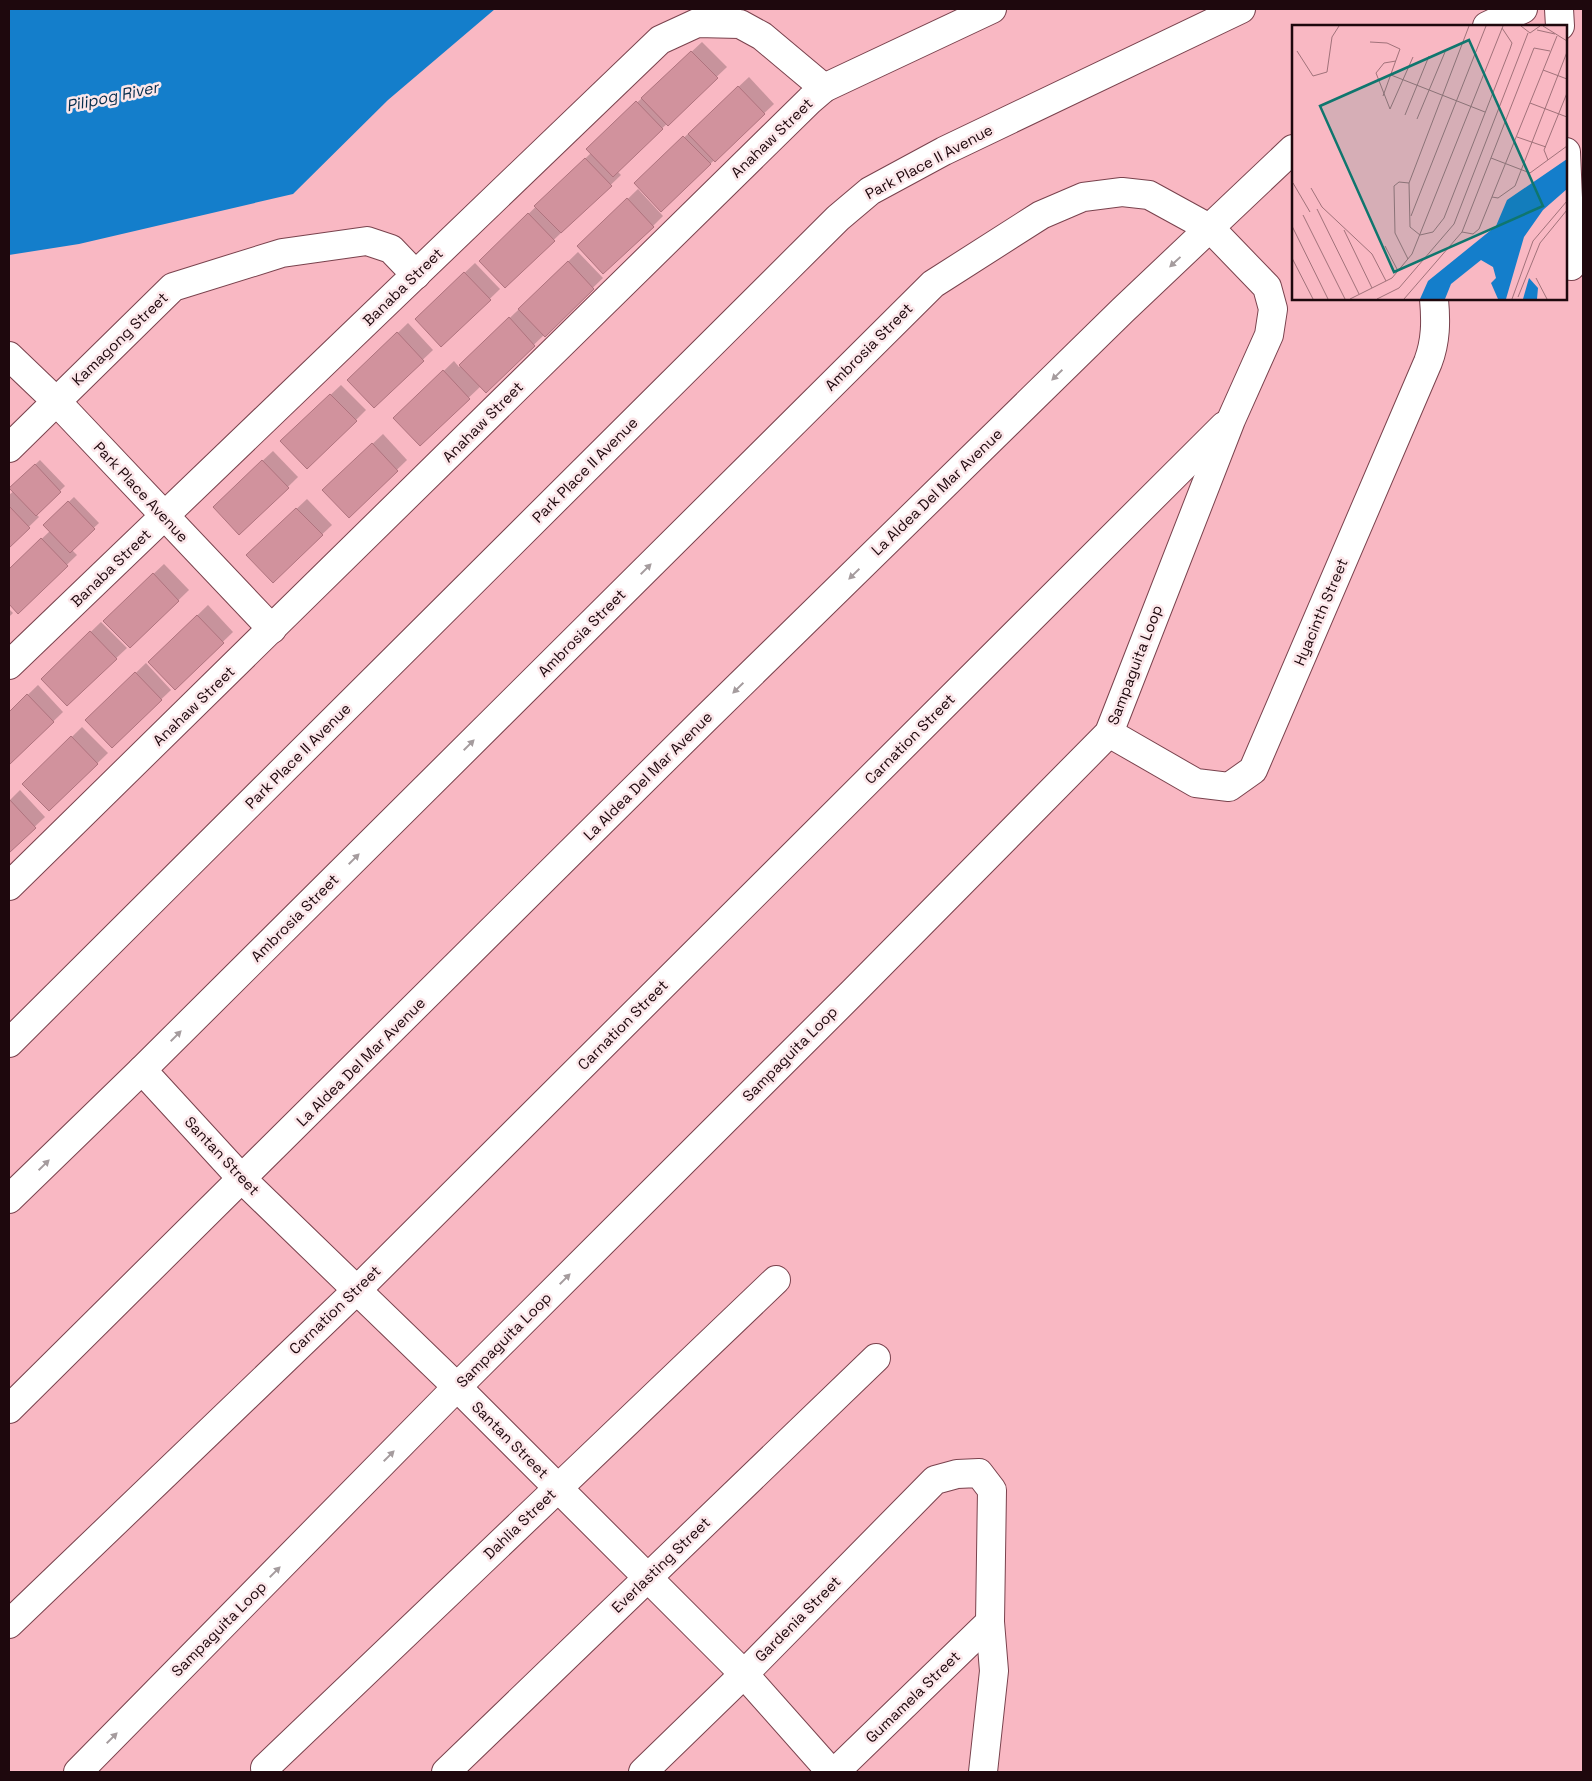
<svg xmlns="http://www.w3.org/2000/svg" width="1592" height="1781" font-family="'Space Grotesk',sans-serif">
  <style>
    .water { fill: #147ecb }
    .shadow { fill: #0003 }
    .building { fill: #d1929d; stroke: #af737e }
    .lines { fill: none; stroke-linecap: round; stroke-linejoin: round }
    .street-casing { stroke: #79424d; stroke-width: 30 }
    .street { stroke: #fff; stroke-width: 28 }
    .oneway { fill: #a59c9e }
    .labels { text-anchor: middle; stroke-width: 5; stroke-linejoin: round; paint-order: stroke }
    .street-label { font-size: 15px; fill: #1e080d; stroke: #fce7ea }
    .water-label { font-size: 16px; font-style: italic; fill: #062e4d; stroke: #fce7ea }
    .inset-road { fill: none; stroke: #a1727a; stroke-width: 1 }
    .view { fill: #0f766e; fill-opacity: 0.15; stroke: #0f766e; stroke-width: 2.5 }
    .inset-edge { fill: none; stroke: #1e080d; stroke-width: 2.5 }
  </style>
  <rect width="100%" height="100%" fill="#f9b8c3"/>
  <polygon class="water" points="9,9 495,9 388,100 293,194 79,244 9,255"/>
  <g class="shadow">
    <polygon points="702,42 727,67 617,171 621,175 505,287 480,261 591,153 598,139"/>
    <polygon points="749,77 774,104 661,210 646,173"/>
    <polygon points="638,189 663,216 653,226 579,246"/>
    <polygon points="578,252 603,278 486,391 481,386 420,444 395,418 454,361 459,367"/>
    <polygon points="475,263 500,289 441,346 426,309"/>
    <polygon points="408,323 433,350 374,406 349,380"/>
    <polygon points="341,385 366,410 356,420 292,431"/>
    <polygon points="383,434 407,460 349,516 333,481"/>
    <polygon points="273,451 298,477 240,534 224,497"/>
    <polygon points="40,460 65,486 36,514 39,517 9,546 9,495 14,491 11,488"/>
    <polygon points="74,497 99,523 71,549 77,555 18,612 9,602 9,570 50,531 45,525"/>
    <polygon points="307,499 332,525 273,581 258,545"/>
    <polygon points="164,564 189,590 130,647 114,611"/>
    <polygon points="208,605 233,632 175,688 149,662"/>
    <polygon points="9,609 13,613 9,617"/>
    <polygon points="101,622 127,648 67,704 42,679"/>
    <polygon points="146,663 171,690 112,746 87,720"/>
    <polygon points="38,685 63,712 9,764 9,713"/>
    <polygon points="82,727 108,753 49,810 24,784"/>
    <polygon points="20,790 45,817 9,851 9,801"/>
  </g>
  <g class="building">
    <polygon points="691,51 718,78 668,126 641,98"/>
    <polygon points="738,86 765,114 715,162 688,134"/>
    <polygon points="636,101 663,129 613,177 586,149"/>
    <polygon points="683,136 711,164 661,212 634,183"/>
    <polygon points="585,158 612,186 561,233 534,206"/>
    <polygon points="627,198 654,227 603,274 577,246"/>
    <polygon points="528,213 555,241 505,288 479,261"/>
    <polygon points="568,261 594,289 545,337 518,309"/>
    <polygon points="464,272 491,300 441,347 415,319"/>
    <polygon points="509,317 535,346 486,393 459,365"/>
    <polygon points="397,332 424,361 374,408 347,380"/>
    <polygon points="443,370 470,399 420,446 393,418"/>
    <polygon points="330,394 357,421 307,469 280,441"/>
    <polygon points="372,443 398,471 349,518 322,490"/>
    <polygon points="262,460 289,488 239,535 213,507"/>
    <polygon points="35,464 61,492 36,516 9,488"/>
    <polygon points="68,501 95,529 70,553 43,525"/>
    <polygon points="9,506 30,528 9,548"/>
    <polygon points="296,508 323,535 273,583 246,555"/>
    <polygon points="41,538 68,566 18,614 9,604 9,569"/>
    <polygon points="153,573 179,601 130,648 103,621"/>
    <polygon points="197,615 224,643 175,690 148,662"/>
    <polygon points="90,631 117,659 67,706 41,679"/>
    <polygon points="135,672 162,700 112,748 85,720"/>
    <polygon points="27,694 54,722 9,765 9,712"/>
    <polygon points="71,736 98,764 49,811 22,784"/>
    <polygon points="9,799 36,828 9,853"/>
  </g>
  <g class="lines">
    <defs>
      <g id="street">
        <polyline points="1559,9 1560,26"/>
        <polyline points="1487,26 1523,9"/>
        <polyline points="1566,152 1571,266"/>
        <polyline points="9,356 56,401 272,629"/>
        <polyline points="9,448 173,287 282,253 367,241 391,249 416,275"/>
        <polyline points="9,665 660,40 697,23 740,24 762,36 824,88"/>
        <path d="M1109 733 1196 783 1229 787 1253 770 1428 362C1436 341 1436 321 1434 299"/>
        <polyline points="9,886 810,100 824,88 992,9"/>
        <polyline points="9,1043 838,218 870,191 944,151 1241,9"/>
        <polyline points="142,1070 243,1180 457,1387 744,1674 831,1772"/>
        <polyline points="9,1199 142,1070 933,284 1041,215 1083,197 1122,192 1149,195 1211,229 1267,287 1273,309 1269,335 1231,420 1109,733 853,992 457,1387 78,1772"/>
        <polyline points="9,1409 704,720 1123,310 1293,149"/>
        <polyline points="9,1624 357,1290 1224,426"/>
        <polyline points="265,1768 776,1280"/>
        <polyline points="446,1772 876,1358"/>
        <polyline points="643,1772 744,1674 935,1480 957,1474 979,1473 992,1490 990,1622 994,1671 983,1772"/>
        <polyline points="835,1772 990,1622"/>
      </g>
    </defs>
    <use href="#street" class="street-casing"/>
    <use href="#street" class="street"/>
  </g>
  <defs><path id="oneway-solid" d="M-6-.8H1V-3.2L6.5 0L1 3.2V.8H-6Z" transform="scale(1.25)"/></defs>
  <g class="oneway">
    <use href="#oneway-solid" transform="translate(1175 262) rotate(137)"/>
    <use href="#oneway-solid" transform="translate(1057 375) rotate(136)"/>
    <use href="#oneway-solid" transform="translate(646 569) rotate(-45)"/>
    <use href="#oneway-solid" transform="translate(854 574) rotate(136)"/>
    <use href="#oneway-solid" transform="translate(738 688) rotate(136)"/>
    <use href="#oneway-solid" transform="translate(469 745) rotate(-45)"/>
    <use href="#oneway-solid" transform="translate(354 859) rotate(-45)"/>
    <use href="#oneway-solid" transform="translate(176 1036) rotate(-45)"/>
    <use href="#oneway-solid" transform="translate(44 1165) rotate(-44)"/>
    <use href="#oneway-solid" transform="translate(565 1279) rotate(-45)"/>
    <use href="#oneway-solid" transform="translate(389 1456) rotate(-45)"/>
    <use href="#oneway-solid" transform="translate(275 1572) rotate(-45)"/>
    <use href="#oneway-solid" transform="translate(112 1738) rotate(-45)"/>
  </g>
  <g class="labels">
    <g class="street-label">
      <text transform="translate(772 138) rotate(-44)" y="5">Anahaw Street</text>
      <text transform="translate(929 162) rotate(-28)" y="5">Park Place II Avenue</text>
      <text transform="translate(403 287) rotate(-44)" y="5">Banaba Street</text>
      <text transform="translate(120 339) rotate(-44)" y="5">Kamagong Street</text>
      <text transform="translate(869 347) rotate(-45)" y="5">Ambrosia Street</text>
      <text transform="translate(483 422) rotate(-45)" y="5">Anahaw Street</text>
      <text transform="translate(585 470) rotate(-45)" y="5">Park Place II Avenue</text>
      <text transform="translate(141 492) rotate(47)" y="5">Park Place Avenue</text>
      <text transform="translate(937 492) rotate(-44)" y="5">La Aldea Del Mar Avenue</text>
      <text transform="translate(111 568) rotate(-44)" y="5">Banaba Street</text>
      <text transform="translate(1321 612) rotate(-67)" y="5">Hyacinth Street</text>
      <text transform="translate(582 633) rotate(-45)" y="5">Ambrosia Street</text>
      <text transform="translate(1135 665) rotate(-69)" y="5">Sampaguita Loop</text>
      <text transform="translate(194 706) rotate(-44)" y="5">Anahaw Street</text>
      <text transform="translate(910 739) rotate(-45)" y="5">Carnation Street</text>
      <text transform="translate(298 756) rotate(-45)" y="5">Park Place II Avenue</text>
      <text transform="translate(648 776) rotate(-45)" y="5">La Aldea Del Mar Avenue</text>
      <text transform="translate(295 918) rotate(-45)" y="5">Ambrosia Street</text>
      <text transform="translate(623 1025) rotate(-45)" y="5">Carnation Street</text>
      <text transform="translate(790 1054) rotate(-45)" y="5">Sampaguita Loop</text>
      <text transform="translate(361 1062) rotate(-45)" y="5">La Aldea Del Mar Avenue</text>
      <text transform="translate(222 1156) rotate(47)" y="5">Santan Street</text>
      <text transform="translate(335 1310) rotate(-44)" y="5">Carnation Street</text>
      <text transform="translate(504 1340) rotate(-45)" y="5">Sampaguita Loop</text>
      <text transform="translate(510 1440) rotate(45)" y="5">Santan Street</text>
      <text transform="translate(520 1524) rotate(-44)" y="5">Dahlia Street</text>
      <text transform="translate(661 1565) rotate(-44)" y="5">Everlasting Street</text>
      <text transform="translate(798 1619) rotate(-45)" y="5">Gardenia Street</text>
      <text transform="translate(219 1629) rotate(-45)" y="5">Sampaguita Loop</text>
      <text transform="translate(913 1697) rotate(-44)" y="5">Gumamela Street</text>
    </g>
    <g class="water-label">
      <text transform="translate(112 96) rotate(-12)" y="6">Pilipog River</text>
    </g>
  </g>
  <g transform="translate(1292 25)">
    <rect width="275" height="275" fill="#f9b8c3"/>
    <path d="M275 134V164L251 185 232 212 214 274H206L199 258 204 253 201 242 189 235 159 259 153 274H128L136 256 204 201 215 175ZM237 253 246 263 245 274H231Z" fill="#147ecb"/>
    <path class="inset-road" d="M177 1 117 158 118 202 128 210 141 207 152 193 218 24 220 18 210 3M229 1 238 8 248 1M251 1 275 16M245 5 263 9M78 17 95 18 108 24 91 71M5 26 21 51 35 47 40 12 47 1M104 36 92 38 84 48 98 84 121 32M251 45 275 54M99 50 193 87M238 78 275 92M113 90 137 31M125 94 153 27M225 112 254 122M199 133 238 148 275 121M256 135 252 125 275 68M1 158 18 187M19 163 30 182 80 229 94 256M200 172 206 173 223 161 275 27M25 184 67 269M11 190 53 274M119 191 194 1M0 201 36 274M52 205 80 263M170 207 181 209 187 204 265 11M93 221 106 246M0 233 21 274M116 234 103 208 102 161 107 157 117 158M244 253 255 274M226 272 248 218 275 185M58 274 100 253 120 229 211 1M85 274 107 263 162 199 236 8M112 274 170 207 242 23 258 26M220 274 241 216 275 176"/>
    <path class="view" d="M177 15 251 181 102 247 28 81Z"/>
    <rect width="275" height="275" class="inset-edge"/>
  </g>
  <rect width="1592" height="1781" fill="none" stroke="#1e080d" stroke-width="20"/>
</svg>
